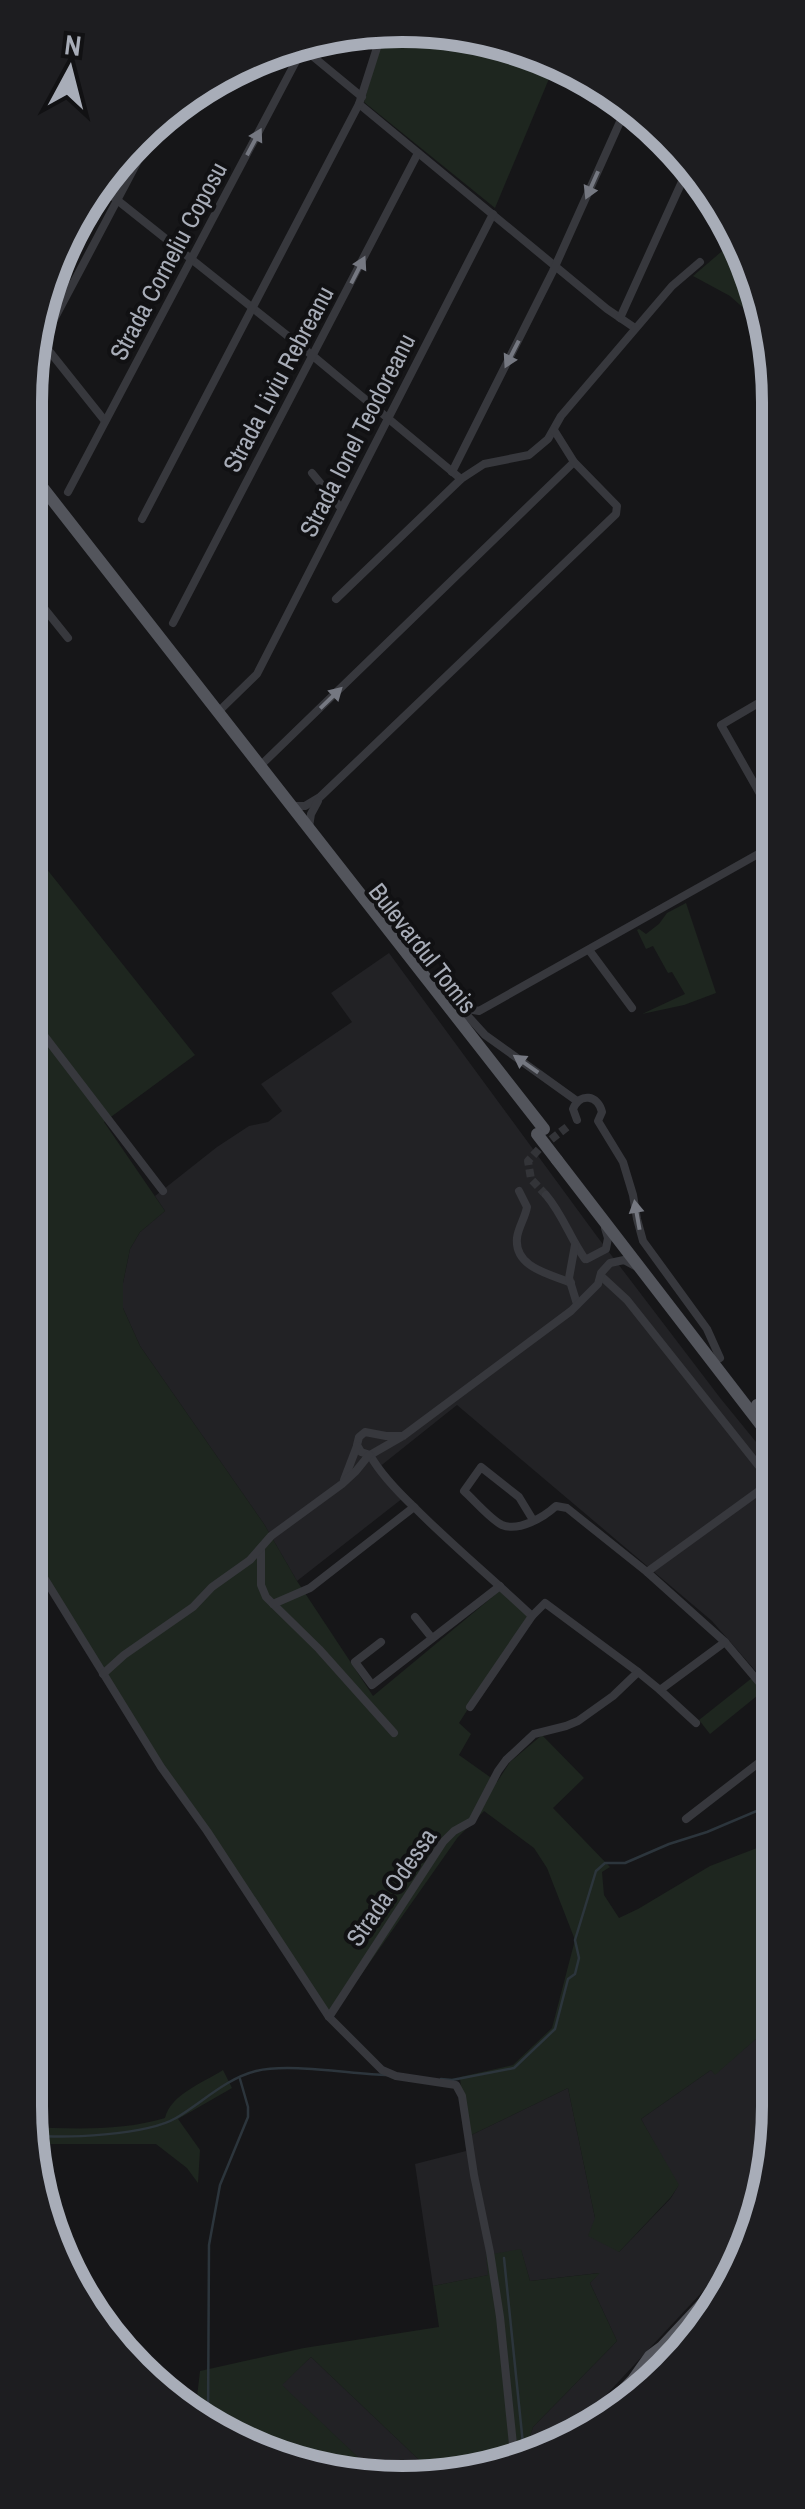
<svg xmlns="http://www.w3.org/2000/svg" width="805" height="2509" font-family="'Archivo Narrow',sans-serif">
  <style>
    .built { fill: #222225 }
    .green { fill: #1e261f }
    .lines { fill: none; stroke-linecap: round; stroke-linejoin: round }
    .stream { stroke: #2c353c; stroke-width: 2.5 }
    .street-tunnel { stroke: #333438; stroke-width: 8; stroke-dasharray: 8 4; stroke-linecap: butt }
    .street { stroke: #37383d; stroke-width: 8 }
    .primary { stroke: #53555c; stroke-width: 12 }
    .primary-bridge { stroke: #53555c; stroke-width: 12 }
    .oneway { fill: #757881 }
    .labels { text-anchor: middle; stroke-width: 8; stroke-linejoin: round; paint-order: stroke }
    .street-label { font-size: 25px; fill: #a8adb8; stroke: #111113 }
    .rim { fill: none; stroke: #a8adb8; stroke-width: 12 }
  </style>
  <rect width="100%" height="100%" fill="#161618"/>
  <g class="built">
    <polygon points="389,953 596,1235 721,1399 774,1464 774,1692 712,1621 457,1405 378,1468 403,1498 297,1581 264,1524 140,1346 123,1308 123,1283 130,1249 140,1232 165,1211 155,1196 217,1147 249,1126 268,1122 282,1111 261,1084 352,1022 331,993"/>
    <polygon points="773,2024 773,2181 747,2244 565,2439 536,2453 530,2436 533,2427 617,2341 590,2283 599,2273 530,2281 521,2250 489,2275 433,2286 415,2164 466,2151 465,2138 568,2088 595,2218 619,2252 671,2198 678,2186 641,2119 711,2070 715,2074"/>
    <polygon points="311,2357 435,2475 381,2479 281,2385"/>
  </g>
  <g class="green">
    <polygon points="384,32 477,32 556,62 495,208 364,102"/>
    <polygon points="742,239 770,332 730,296 693,276 721,252"/>
    <polygon points="30,848 195,1055 104,1122 165,1211 140,1232 130,1249 123,1283 123,1308 140,1346 264,1524 297,1581 373,1696 502,1589 529,1614 459,1723 471,1734 459,1755 497,1782 510,1762 542,1735 584,1778 553,1808 610,1867 602,1872 604,1895 619,1918 638,1909 710,1866 757,1848 773,1869 773,2024 715,2075 711,2070 641,2119 679,2185 671,2197 619,2252 588,2236 595,2218 568,2088 465,2138 460,2077 513,2065 552,2028 575,1940 547,1868 534,1848 484,1811 458,1837 330,2019 260,1916 27,1554"/>
    <polygon points="686,903 716,993 684,1005 642,1014 685,994 672,972 668,973 653,946 646,949 637,930 639,929 646,934 659,924 667,913"/>
    <polygon points="752,1678 763,1691 710,1734 699,1720"/>
    <path d="M223 2070 232 2088 178 2119 200 2150 198 2183 187 2168 156 2144H32L29 2127C73 2129 123 2131 165 2118 171 2094 203 2083 223 2070Z"/>
    <polygon points="521,2249 530,2281 600,2273 590,2283 617,2341 533,2427 530,2436 536,2454 501,2471 435,2475 311,2357 282,2385 381,2479 354,2481 235,2445 195,2414 200,2371 304,2348 439,2327 433,2286 488,2275 486,2255"/>
  </g>
  <g class="lines">
    <g class="stream">
      <polyline points="441,2079 452,2080 514,2068 555,2029 568,1979 575,1974 579,1958 575,1940 596,1871 605,1863 625,1863 669,1844 707,1832 773,1804"/>
      <path d="M31 2135C64 2139 147 2135 176 2118 203 2102 225 2079 256 2071 290 2063 351 2074 388 2075"/>
      <polyline points="504,2258 524,2454 527,2458"/>
      <polyline points="208,2424 209,2245 220,2185 248,2117 248,2107 240,2079"/>
    </g>
    <polyline class="street-tunnel" points="546,1195 531,1179 528,1161 539,1149 567,1127"/>
    <g class="street">
      <polyline points="299,45 362,97"/>
      <polyline points="359,104 607,309 635,328"/>
      <polyline points="97,184 313,356 461,479"/>
      <polyline points="620,318 690,164"/>
      <polyline points="42,342 105,421"/>
      <polyline points="32,361 158,123"/>
      <polyline points="452,472 553,271 628,104"/>
      <polyline points="312,473 341,508"/>
      <polyline points="68,492 303,48 309,40"/>
      <polyline points="142,519 359,104 382,32"/>
      <polyline points="32,532 42,524"/>
      <polyline points="31,592 68,638"/>
      <polyline points="336,599 461,479 484,464 529,455 548,439 561,416 672,286 700,262"/>
      <polyline points="173,623 418,153"/>
      <polyline points="218,712 257,674 493,214"/>
      <polyline points="261,765 574,462"/>
      <polyline points="294,806 305,806 320,797 616,514 617,506 574,462 554,430"/>
      <polyline points="776,822 721,725 776,693"/>
      <polyline points="309,827 311,814 318,801"/>
      <polyline points="589,950 632,1008"/>
      <polyline points="437,982 485,1035 577,1101"/>
      <polyline points="457,1007 479,1011 776,844"/>
      <polyline points="30,1017 163,1191"/>
      <path d="M577 1120 573 1109C580 1092 598 1095 602 1112L598 1121 623 1162 633 1195 637 1219 643 1241 707 1329 720 1358"/>
      <path d="M519 1191 527 1207C525 1218 518 1228 517 1238 514 1268 551 1274 571 1283"/>
      <path d="M546 1195C563 1215 570 1238 585 1259"/>
      <polyline points="575,1245 569,1278 577,1304"/>
      <polyline points="587,1259 606,1249 608,1238 605,1228"/>
      <polyline points="601,1276 627,1300 758,1465 774,1480"/>
      <polyline points="403,1436 386,1436 365,1432 359,1437 357,1445 361,1452 370,1455 403,1436 571,1311 598,1284 601,1273 610,1263 624,1260 635,1266"/>
      <path d="M370 1455C381 1475 399 1493 416 1509 453 1546 494 1580 532 1616"/>
      <polyline points="344,1480 357,1446"/>
      <path d="M533 1520 519 1497 481 1467 464 1491C474 1500 491 1520 502 1525 519 1532 544 1517 556 1506L567 1508 647 1572 725 1642 774 1700"/>
      <polyline points="27,1550 161,1767 207,1831 329,2017 382,2070 396,2076 456,2085 462,2096 474,2175 490,2252 500,2317 515,2464"/>
      <polyline points="261,1550 261,1585 266,1597 319,1649 394,1733"/>
      <polyline points="647,1572 774,1480"/>
      <polyline points="273,1604 310,1588 414,1507"/>
      <polyline points="415,1617 432,1638"/>
      <polyline points="381,1642 355,1662 372,1685 500,1586"/>
      <polyline points="103,1674 124,1655 193,1607 212,1587 250,1560 271,1536 342,1484 356,1471 369,1455"/>
      <polyline points="660,1690 696,1723"/>
      <polyline points="470,1707 532,1616 545,1603 638,1672"/>
      <polyline points="686,1819 774,1751"/>
      <polyline points="329,2017 443,1842 454,1831 472,1821 498,1771 506,1760 534,1734 566,1726 578,1721 613,1696 638,1672 660,1690 725,1642"/>
    </g>
    <g class="primary">
      <polyline points="32,474 544,1129"/>
      <polyline points="557,1160 774,1442"/>
      <polyline points="757,1405 774,1427"/>
      <polyline points="656,2368 663,2367 666,2358"/>
      <polyline points="586,2429 633,2380 650,2356 662,2347 737,2267"/>
    </g>
    <polyline class="primary-bridge" points="537,1134 557,1160"/>
  </g>
  <defs><path id="oneway-solid" d="M-6-.8H1V-3.2L6.5 0L1 3.2V.8H-6Z" transform="scale(2.5)"/></defs>
  <g class="oneway">
    <use href="#oneway-solid" transform="translate(254 142) rotate(-62)"/>
    <use href="#oneway-solid" transform="translate(592 185) rotate(114)"/>
    <use href="#oneway-solid" transform="translate(358 270) rotate(-63)"/>
    <use href="#oneway-solid" transform="translate(512 354) rotate(117)"/>
    <use href="#oneway-solid" transform="translate(331 698) rotate(-44)"/>
    <use href="#oneway-solid" transform="translate(526 1064) rotate(-145)"/>
    <use href="#oneway-solid" transform="translate(637 1215) rotate(-100)"/>
  </g>
  <g class="labels">
    <g class="street-label">
      <text transform="translate(168 261) rotate(-62)" y="9">Strada Corneliu Coposu</text>
      <text transform="translate(278 379) rotate(-62)" y="9">Strada Liviu Rebreanu</text>
      <text transform="translate(357 435) rotate(-63)" y="9">Strada Ionel Teodoreanu</text>
      <text transform="translate(423 948) rotate(52)" y="9">Bulevardul Tomis</text>
      <text transform="translate(391 1887) rotate(-55)" y="9">Strada Odessa</text>
    </g>
  </g>
  <path d="M0 0H805V2509H0ZM402 42H402A360 360 0 0 1 762 402V2106A360 360 0 0 1 402 2466H402A360 360 0 0 1 42 2106V402A360 360 0 0 1 402 42Z" fill="#1d1d20" fill-rule="evenodd"/>
  <path class="rim" d="M402 42H402A360 360 0 0 1 762 402V2106A360 360 0 0 1 402 2466H402A360 360 0 0 1 42 2106V402A360 360 0 0 1 402 42Z"/>
  <g transform="translate(70 70) rotate(7)" stroke="#111113" stroke-width="8" paint-order="stroke">
  <path d="M0-8L18 38L0 25L-18 38Z" fill="#a8adb8"/>
  <text y="-15" font-size="28" font-weight="bold" text-anchor="middle" fill="#a8adb8">N</text>
  </g>
</svg>
